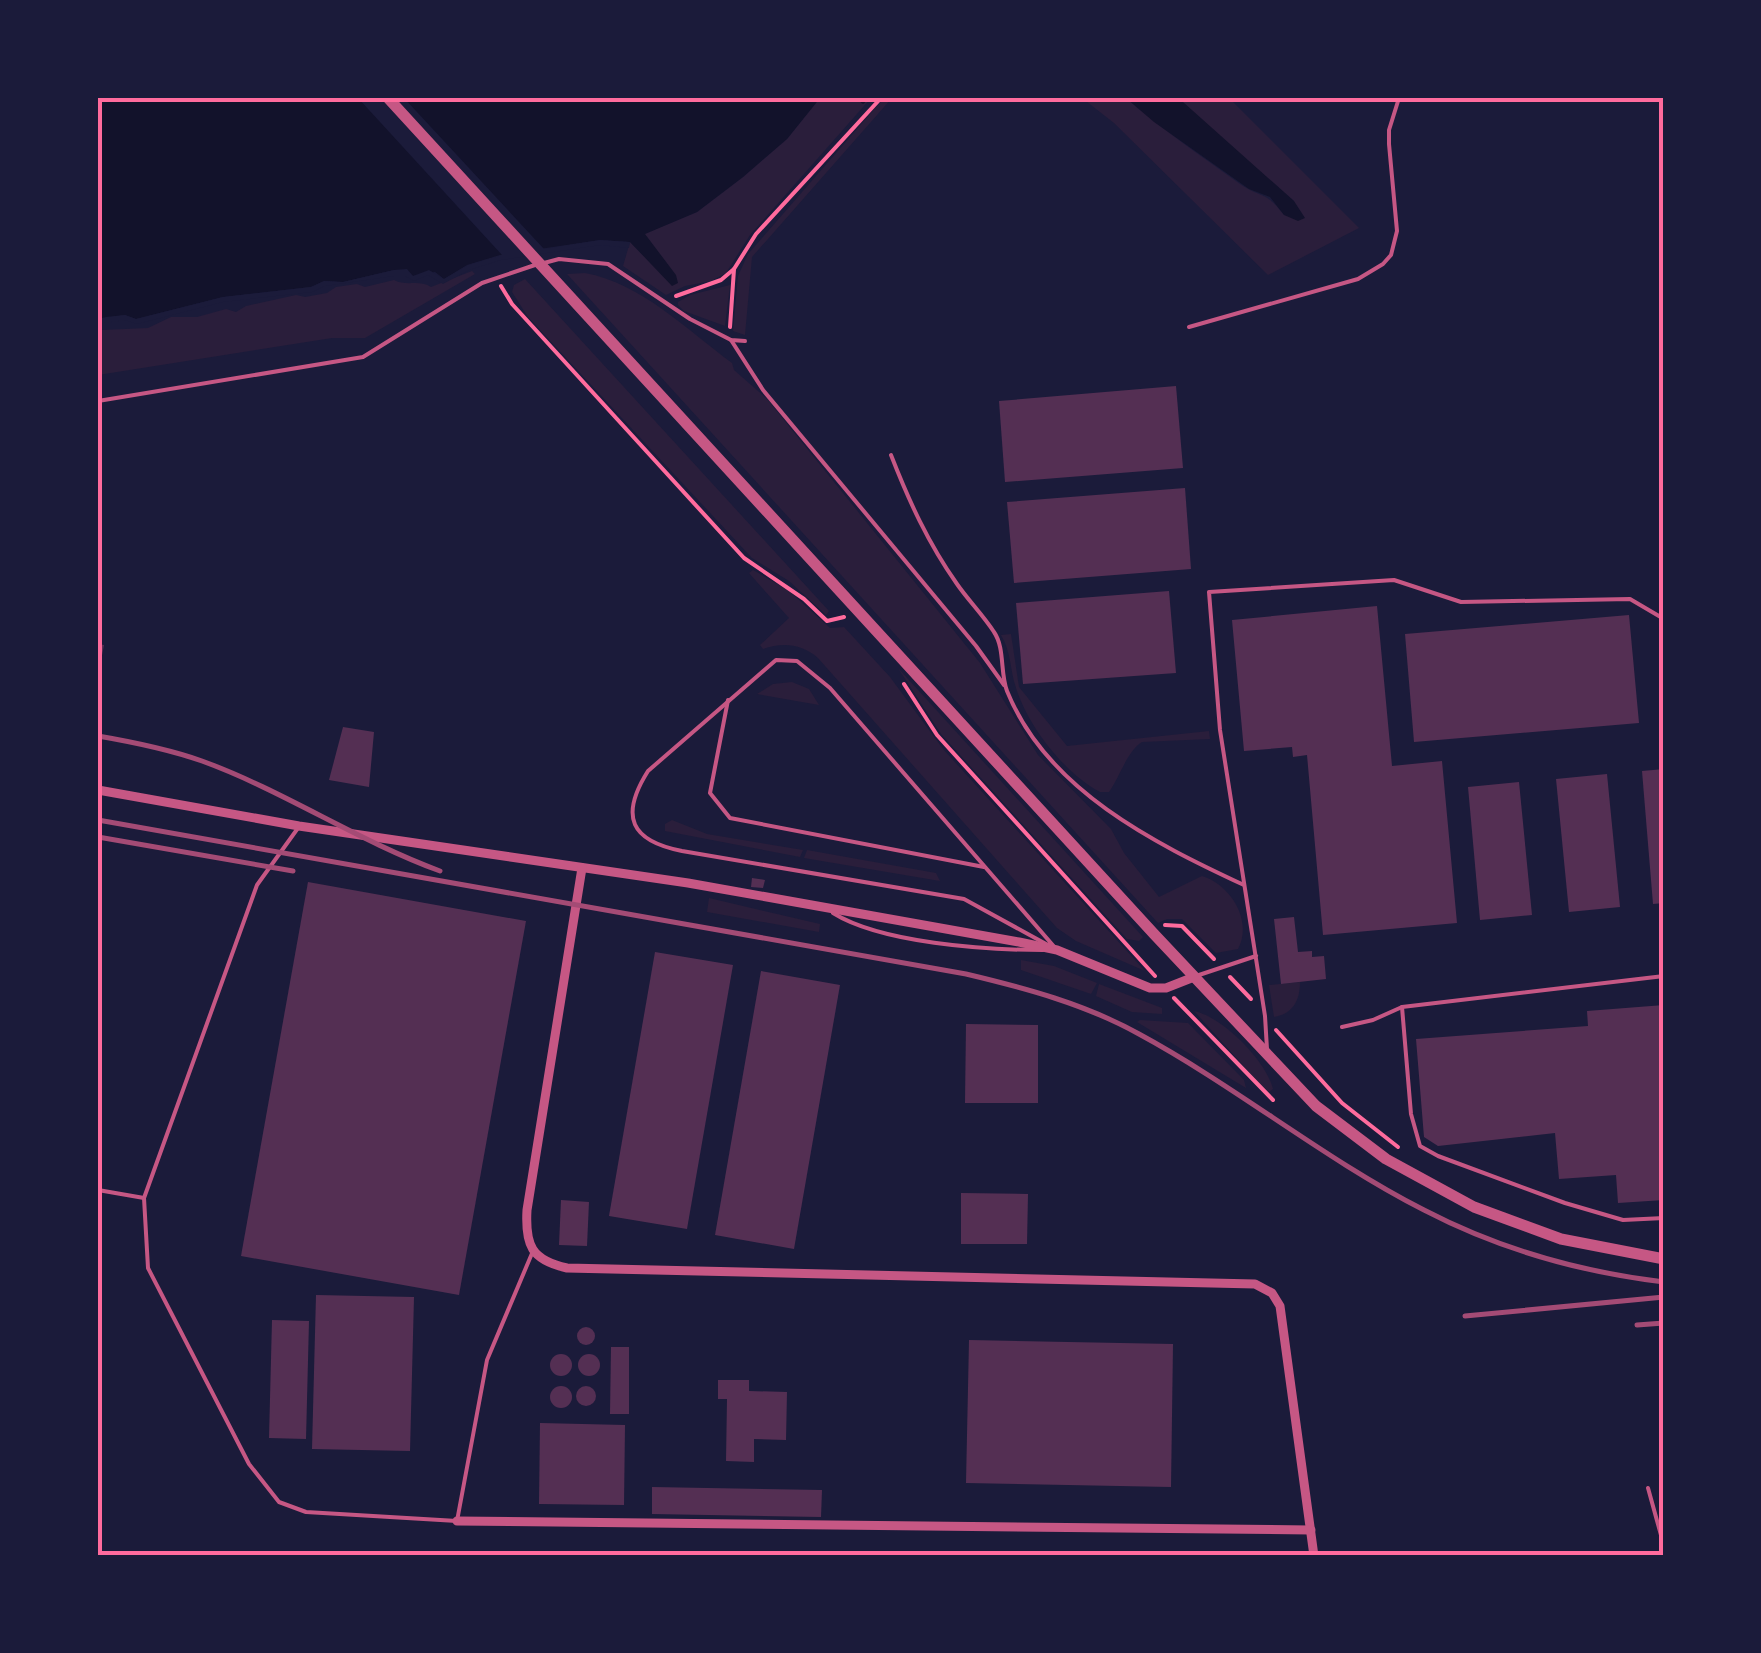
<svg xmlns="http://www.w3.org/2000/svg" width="1761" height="1653" font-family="'IBM Plex Serif',serif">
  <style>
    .green { fill: #2a1e3b }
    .water { fill: #12122b }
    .pier { fill: #1b1b3a }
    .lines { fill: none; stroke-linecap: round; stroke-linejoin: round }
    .stream { stroke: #12122b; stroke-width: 5 }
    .building { fill: #542f53 }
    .path { stroke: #ff6b9d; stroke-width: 4 }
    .service { stroke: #c65784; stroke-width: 4 }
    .minor { stroke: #c65784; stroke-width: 9 }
    .tertiary { stroke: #c65784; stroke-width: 11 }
    .rail { stroke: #a44b75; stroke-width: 5 }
    .neatline { fill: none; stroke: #ff6b9d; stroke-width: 4 }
  </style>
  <rect width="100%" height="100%" fill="#1b1b3a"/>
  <g class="green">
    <polygon points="820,98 871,98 750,235 726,273 711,281 685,286 666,295 623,266 630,242 643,255 644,234 697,212 743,177 787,139"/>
    <polygon points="884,98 892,98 752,257 745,335 733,331 738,276 748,254"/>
    <path d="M1082 98H1126C1162 129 1201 156 1240 184 1262 199 1265 190 1284 215L1294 201 1174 98H1229L1359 228 1268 275 1114 123Z"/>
    <path d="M472 271 475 274 365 338H332L98 375V331L102 330 148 328 171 317H197L226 309 236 312 246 306 296 295 305 297 327 293 336 287 357 284 365 287 394 280C407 287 418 279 431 287Z"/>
    <path d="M585 273C641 283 687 330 732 363L734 370 767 399 980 663 1038 755 1111 829 1124 853 1159 897 1202 876C1231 885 1253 921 1238 949L1216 953 1182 919H1167L1158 923 567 274Z"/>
    <polygon points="525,279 829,611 826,615 789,581 752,558 528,317 512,292 514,285"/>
    <polygon points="730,285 725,326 684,311 678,305 678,302 690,295"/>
    <path d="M753 570 788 590 830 628 844 627 890 677 943 749 1145 971 1076 941 1057 928 818 658C802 644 783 642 763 649L760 645 789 618 749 573Z"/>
    <path d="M1011 634 1019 687 1067 746 1209 731 1210 739 1142 742C1127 751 1120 777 1109 792H1100C1064 773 1028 726 1016 688 1010 670 1011 651 1001 635Z"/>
    <polygon points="898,668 1143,937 1139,941 1127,939 941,734"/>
    <polygon points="792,682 809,689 819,705 757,694 773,684"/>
    <polygon points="672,820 707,834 803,850 800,857 665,831 665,824"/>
    <polygon points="807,850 936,873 940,881 804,858"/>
    <polygon points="709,898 820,924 819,932 707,912"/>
    <polygon points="1021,960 1054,966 1097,983 1091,994 1021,970"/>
    <path d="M1300 982C1300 1000 1293 1014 1274 1017L1269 985Z"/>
    <polygon points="1099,984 1162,1008 1162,1014 1132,1012 1096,996"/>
    <path d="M1194 1011C1223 1017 1266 1061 1273 1089L1269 1092 1260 1084Z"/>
    <polygon points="1140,1020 1188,1023 1244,1080 1246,1088 1137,1022"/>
  </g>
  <g class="water">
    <polygon points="98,98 820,98 787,139 743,177 697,212 645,234 676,275 678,283 672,286 630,242 600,240 500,255 467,265 444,279 435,272 413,276 394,270 343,282 324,281 311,287 223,297 136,319 125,315 98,319"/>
    <polygon points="1126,98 1174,98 1183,102 1294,201 1305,218 1298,221 1284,215 1270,197 1249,189 1154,122"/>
  </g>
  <polygon class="pier" points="358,98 404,98 544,249 600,240 630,242 629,248 600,245 501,260 469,270 443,284 428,275 414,281 405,276 394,276 325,286 312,292 223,302 137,324 125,320 98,324 98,319 106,317 125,315 136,319 223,297 311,287 324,281 343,282 394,270 407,269 413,276 429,270 444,279 468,265 502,255"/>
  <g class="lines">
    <polyline class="stream" points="860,98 863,101"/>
  </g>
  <g class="building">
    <polygon points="1176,386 1183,468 1005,482 999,401"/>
    <polygon points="1185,488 1191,569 1014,583 1007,502"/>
    <polygon points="1169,591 1176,673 1023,684 1016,603"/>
    <polygon points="1377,606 1392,766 1442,761 1457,923 1323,935 1307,755 1293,757 1292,747 1244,751 1232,620"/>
    <polygon points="1629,615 1639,723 1414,742 1405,634"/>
    <polygon points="98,644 104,645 99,671 98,671"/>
    <polygon points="343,727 374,732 369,787 329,780"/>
    <polygon points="1664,769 1664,903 1653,904 1642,771"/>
    <polygon points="1607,774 1620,907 1569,912 1556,779"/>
    <polygon points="1519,782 1532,915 1480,920 1468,787"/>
    <polygon points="752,878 765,880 763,888 751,887"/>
    <polygon points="308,882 526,921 459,1295 241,1256"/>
    <polygon points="1294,917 1298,952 1312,951 1312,957 1324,956 1326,979 1281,984 1274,919"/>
    <polygon points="655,952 733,965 687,1229 609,1216"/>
    <polygon points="761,971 840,985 794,1249 715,1235"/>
    <polygon points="1664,1005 1664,1200 1618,1203 1616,1175 1559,1179 1555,1133 1438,1146 1424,1137 1416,1039 1588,1026 1587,1011"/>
    <polygon points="966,1024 1038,1025 1038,1103 965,1103"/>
    <polygon points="961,1193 1028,1194 1027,1244 961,1244"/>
    <polygon points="561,1200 589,1202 587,1246 559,1245"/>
    <polygon points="316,1295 414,1297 410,1451 312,1449"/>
    <polygon points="272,1320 309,1321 306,1439 269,1438"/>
    <circle cx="586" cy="1336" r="9"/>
    <polygon points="969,1340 1173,1344 1171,1487 966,1483"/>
    <polygon points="611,1347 629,1347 629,1414 610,1414"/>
    <circle cx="561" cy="1365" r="11"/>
    <circle cx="589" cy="1365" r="11"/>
    <polygon points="718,1380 749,1380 749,1391 787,1392 786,1440 754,1439 754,1462 726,1461 727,1399 718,1399"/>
    <circle cx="561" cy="1397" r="11"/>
    <circle cx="586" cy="1396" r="10"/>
    <polygon points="540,1423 625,1425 624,1505 539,1504"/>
    <polygon points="652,1487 822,1490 821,1517 652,1514"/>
  </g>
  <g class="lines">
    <g class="path">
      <polyline points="501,286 512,304 744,558 804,599 827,621 844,617"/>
      <polyline points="676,296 721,280 734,269"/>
      <polyline points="730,327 734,269 756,234 881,98"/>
      <polyline points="904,684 937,735 1155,976"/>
      <polyline points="1165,925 1182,926 1214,959"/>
      <polyline points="1230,977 1251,999"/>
      <polyline points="1174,998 1273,1100"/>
      <polyline points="1276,1030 1342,1103 1398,1147"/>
    </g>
    <g class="service">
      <polyline points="544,263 559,259 608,264 690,319 731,340 745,341"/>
      <polyline points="1189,327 1358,279 1383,264 1391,255 1397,231 1389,144 1389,130 1399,98"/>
      <polyline points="731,340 763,390 976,646 1004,685"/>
      <polyline points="98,401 363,357 482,283 535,265"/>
      <path d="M891 455C909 501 928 543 957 584 968 600 983 615 994 632 1005 648 1000 673 1007 691 1047 790 1154 843 1244 885"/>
      <path d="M776 660 797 661 830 688 1057 950 964 899 682 851C631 841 619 817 648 771Z"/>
      <polyline points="728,700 710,793 730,818 984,867"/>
      <path d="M833 913C881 943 985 950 1043 950"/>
      <polyline points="1199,975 1256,956"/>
      <polyline points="1402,1007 1411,1114 1420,1146 1438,1156 1565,1203 1623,1220 1664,1218"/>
      <polyline points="1342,1027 1373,1020 1402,1007 1664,976"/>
      <polyline points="1267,1049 1265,1016 1220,730 1209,592 1394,580 1461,602 1630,599 1664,619"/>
      <polyline points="98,1190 144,1198 257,885 298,828"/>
      <polyline points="144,1198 148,1268 249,1464 279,1502 306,1512 457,1521 487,1360 533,1251"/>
      <polyline points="1648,1488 1664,1546"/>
    </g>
    <g class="minor">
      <polyline points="98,790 299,826 688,883 1019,942 1057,950 1150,988 1166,988 1194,977"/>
      <path d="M582 868 527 1210C525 1245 531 1260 567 1268L1255 1284 1272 1293 1280 1306 1314 1556"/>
      <polyline points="457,1521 1311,1530"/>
    </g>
    <polyline class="tertiary" points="388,98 1154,934 1316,1106 1386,1159 1474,1207 1561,1239 1664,1259"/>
    <g class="rail">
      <path d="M98 736C133 742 168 749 202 761 284 791 358 841 440 871"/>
      <path d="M98 820 966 974C1025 988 1085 1004 1139 1034 1237 1087 1324 1159 1424 1210 1499 1249 1580 1272 1664 1282"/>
      <polyline points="98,837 293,871"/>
      <polyline points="1465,1316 1664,1297"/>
      <polyline points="1637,1325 1664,1323"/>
    </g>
  </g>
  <rect width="1761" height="1653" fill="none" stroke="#1b1b3a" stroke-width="200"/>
  <rect x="100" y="100" width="1561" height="1453" class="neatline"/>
</svg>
